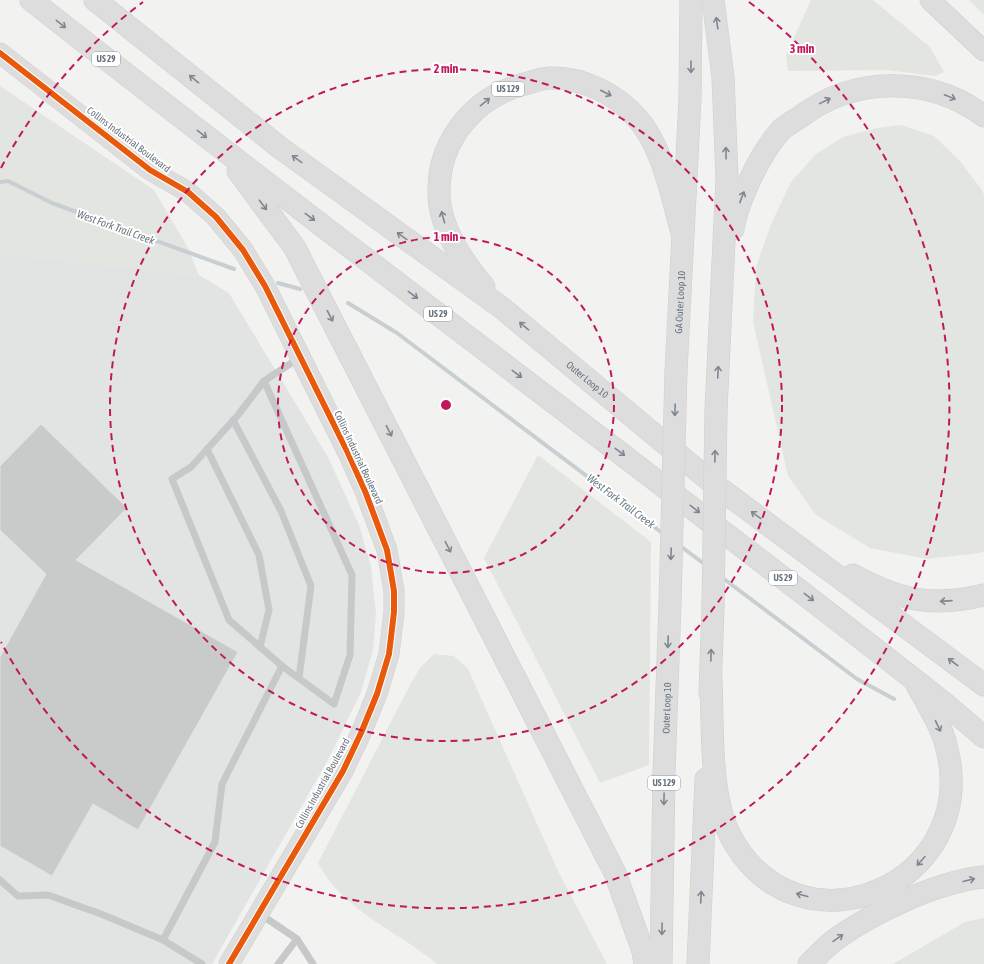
<svg xmlns="http://www.w3.org/2000/svg" width="984" height="964" font-family="'Asap Condensed',sans-serif">
  <style>
    .built { fill: #e2e4e4 }
    .green { fill: #e2e5e0 }
    .lines { fill: none; stroke-linecap: round; stroke-linejoin: round }
    .stream { stroke: #c8cfd2; stroke-width: 4 }
    .building { fill: #c9cbcb; stroke: #e2e2e1 }
    .secondary-casing { stroke: #cecfcf; stroke-width: 21 }
    .highway-casing { stroke: #cecfcf; stroke-width: 23 }
    .lane { stroke: #c7c8c9; stroke-width: 7 }
    .secondary { stroke: #ddd; stroke-width: 20 }
    .highway { stroke: #ddd; stroke-width: 22 }
    .highway-bridge-casing { stroke: #cecfcf; stroke-width: 23; stroke-linecap: butt }
    .highway-bridge { stroke: #ddd; stroke-width: 22 }
    .cycleway-casing { stroke: #fff; stroke-width: 8 }
    .cycleway { stroke: #e8590c; stroke-width: 6 }
    .oneway { stroke: #7e8791 }
    .ring { fill: none; stroke: #c2185b; stroke-width: 2; stroke-dasharray: 7 5 }
    .labels { text-anchor: middle; stroke-width: 4; stroke-linejoin: round; paint-order: stroke }
    .shield { fill: #fff; stroke: #949ca5; stroke-width: 1 }
    .shield-label { font-size: 9px; font-weight: bold; fill: #66727e }
    .street-label { font-size: 10px; fill: #66727e; stroke: #fff }
    .water-label { font-size: 11px; font-style: italic; fill: #677982; stroke: #fff }
    .centre { fill: #c2185b; stroke: #fff; stroke-width: 2 }
    .ring-label { font-size: 12px; text-anchor: middle; font-weight: bold; fill: #c2185b; stroke: #fff; stroke-width: 4; stroke-linejoin: round; paint-order: stroke }
  </style>
  <rect width="100%" height="100%" fill="#f2f3f1"/>
  <polygon class="built" points="0,253 199,275 229,293 328,457 359,525 371,566 376,614 373,650 361,692 329,758 212,964 0,964"/>
  <g class="green">
    <polygon points="811,0 873,0 930,47 944,72 935,76 886,70 788,71 786,55"/>
    <polygon points="969,0 984,0 984,15"/>
    <polygon points="0,86 154,190 187,246 199,275 0,253"/>
    <polygon points="901,125 934,136 960,161 982,190 984,195 984,551 980,553 927,559 870,548 816,515 788,476 753,322 756,267 771,224 791,182 816,154 843,137 877,128"/>
    <polygon points="538,455 651,542 649,765 600,783 484,558"/>
    <path d="M434 654 454 656 468 669 558 871 607 964H437C397 930 344 912 318 863L410 685 420 668Z"/>
    <polygon points="984,918 984,964 893,964 965,922"/>
  </g>
  <g class="lines">
    <g class="stream">
      <polyline points="0,182 8,181 52,203 234,269"/>
      <polyline points="278,283 300,289"/>
      <polyline points="348,303 397,333 665,535"/>
      <polyline points="679,545 707,566"/>
      <polyline points="720,576 857,679 894,699"/>
    </g>
  </g>
  <polygon class="building" points="41,424 127,508 76,560 238,652 138,830 93,804 52,876 0,846 0,657 46,574 0,530 0,466"/>
  <g class="lines">
    <defs>
      <g id="secondary">
        <polyline points="930,0 984,51"/>
        <polyline points="0,53 150,170 188,192 216,217 243,250 265,286 348,453 365,491 387,550 394,591 394,612 389,654 377,694 361,733 343,771 229,964"/>
      </g>
      <g id="highway">
        <path d="M31 0C333 238 642 466 944 703L984 737"/>
        <path id="s1" d="M95 0 279 147 502 308 715 485 984 685"/>
        <polyline points="713,0 723,77 727,178 716,410"/>
        <polyline points="238,171 295,248 305,268 615,873 643,951 645,964"/>
        <path d="M733 229C735 214 741 200 747 186 756 166 767 145 782 129 787 125 794 121 800 117 854 76 929 75 984 116"/>
        <path d="M484 287C463 261 439 228 439 193 438 138 477 95 528 83 536 81 544 77 552 78 584 78 616 94 637 118 663 147 671 195 682 232"/>
        <path id="s2" d="M676 371 690 99 691 0"/>
        <path d="M853 575C899 600 933 608 984 595"/>
        <path d="M711 679C713 725 709 797 731 837 799 963 984 884 946 745 941 724 927 704 917 685"/>
        <polyline points="710,693 713,607"/>
        <path id="s3" d="M661 964 664 773 670 603"/>
        <polyline points="698,964 706,779"/>
        <path d="M809 964C818 956 826 946 836 939 872 913 939 881 984 877"/>
      </g>
    </defs>
    <use href="#secondary" class="secondary-casing"/>
    <use href="#highway" class="highway-casing"/>
    <g class="lane">
      <polyline points="264,381 238,415 191,467 172,479 229,620 282,666"/>
      <polyline points="233,420 281,511 311,586 299,678"/>
      <polyline points="207,449 259,555 269,610 260,647"/>
      <polyline points="0,880 18,896 48,895 101,914 163,940 202,964"/>
      <polyline points="260,914 297,939 313,964"/>
      <polyline points="163,940 215,842 222,784 282,666 334,704 350,655 352,575 264,381 299,358"/>
      <polyline points="278,964 297,939"/>
    </g>
    <use href="#secondary" class="secondary"/>
    <use href="#highway" class="highway"/>
    <defs>
      <g id="highway-bridge">
        <polyline points="670,603 676,371"/>
        <polyline points="713,607 716,410"/>
      </g>
    </defs>
    <use href="#highway-bridge" class="highway-bridge-casing"/>
    <use href="#highway-bridge" class="highway-bridge"/>
    <defs>
      <polyline id="cycleway" points="0,53 150,170 188,192 216,217 243,250 265,286 348,453 365,491 387,550 394,591 394,612 389,654 377,694 361,733 343,771 229,964"/>
    </defs>
    <use href="#cycleway" class="cycleway-casing"/>
    <use href="#cycleway" class="cycleway"/>
  </g>
  <defs><path id="oneway-shaft" d="M-6 0H5M1.5-3L5.5 0L1.5 3" fill="none" stroke-width="1.6" stroke-linecap="round" stroke-linejoin="round"/></defs>
  <g class="oneway">
    <use href="#oneway-shaft" transform="translate(717 23) rotate(-98)"/>
    <use href="#oneway-shaft" transform="translate(61 24) rotate(38)"/>
    <use href="#oneway-shaft" transform="translate(691 67) rotate(90)"/>
    <use href="#oneway-shaft" transform="translate(194 79) rotate(-141)"/>
    <use href="#oneway-shaft" transform="translate(606 93) rotate(27)"/>
    <use href="#oneway-shaft" transform="translate(950 97) rotate(22)"/>
    <use href="#oneway-shaft" transform="translate(825 101) rotate(-26)"/>
    <use href="#oneway-shaft" transform="translate(485 102) rotate(-39)"/>
    <use href="#oneway-shaft" transform="translate(202 134) rotate(38)"/>
    <use href="#oneway-shaft" transform="translate(726 153) rotate(-91)"/>
    <use href="#oneway-shaft" transform="translate(297 159) rotate(-144)"/>
    <use href="#oneway-shaft" transform="translate(742 197) rotate(-69)"/>
    <use href="#oneway-shaft" transform="translate(263 205) rotate(53)"/>
    <use href="#oneway-shaft" transform="translate(310 217) rotate(37)"/>
    <use href="#oneway-shaft" transform="translate(443 217) rotate(-105)"/>
    <use href="#oneway-shaft" transform="translate(402 236) rotate(-144)"/>
    <use href="#oneway-shaft" transform="translate(413 295) rotate(37)"/>
    <use href="#oneway-shaft" transform="translate(330 316) rotate(63)"/>
    <use href="#oneway-shaft" transform="translate(524 326) rotate(-140)"/>
    <use href="#oneway-shaft" transform="translate(718 372) rotate(-87)"/>
    <use href="#oneway-shaft" transform="translate(517 374) rotate(37)"/>
    <use href="#oneway-shaft" transform="translate(675 410) rotate(92)"/>
    <use href="#oneway-shaft" transform="translate(389 431) rotate(63)"/>
    <use href="#oneway-shaft" transform="translate(620 452) rotate(37)"/>
    <use href="#oneway-shaft" transform="translate(715 456) rotate(-89)"/>
    <use href="#oneway-shaft" transform="translate(695 509) rotate(38)"/>
    <use href="#oneway-shaft" transform="translate(756 515) rotate(-144)"/>
    <use href="#oneway-shaft" transform="translate(448 547) rotate(63)"/>
    <use href="#oneway-shaft" transform="translate(671 554) rotate(92)"/>
    <use href="#oneway-shaft" transform="translate(809 597) rotate(38)"/>
    <use href="#oneway-shaft" transform="translate(946 601) rotate(176)"/>
    <use href="#oneway-shaft" transform="translate(668 642) rotate(92)"/>
    <use href="#oneway-shaft" transform="translate(711 655) rotate(-89)"/>
    <use href="#oneway-shaft" transform="translate(953 662) rotate(-143)"/>
    <use href="#oneway-shaft" transform="translate(938 726) rotate(65)"/>
    <use href="#oneway-shaft" transform="translate(664 799) rotate(91)"/>
    <use href="#oneway-shaft" transform="translate(921 861) rotate(132)"/>
    <use href="#oneway-shaft" transform="translate(969 880) rotate(-14)"/>
    <use href="#oneway-shaft" transform="translate(802 895) rotate(-165)"/>
    <use href="#oneway-shaft" transform="translate(701 897) rotate(-87)"/>
    <use href="#oneway-shaft" transform="translate(662 929) rotate(91)"/>
    <use href="#oneway-shaft" transform="translate(838 938) rotate(-35)"/>
  </g>
  <g class="ring">
    <circle cx="446" cy="405" r="168"/>
    <circle cx="446" cy="405" r="336"/>
    <path d="M1 168A504 504 0 0 1 143 2M749 2A504 504 0 1 1 1 642"/>
  </g>
  <g class="labels">
    <g class="shield">
      <rect x="92" y="52" width="28" height="14" rx="3"/>
      <rect x="492" y="82" width="32" height="14" rx="3"/>
      <rect x="424" y="307" width="28" height="14" rx="3"/>
      <rect x="769" y="571" width="28" height="14" rx="3"/>
      <rect x="648" y="776" width="32" height="14" rx="3"/>
    </g>
    <g class="shield-label">
      <text x="106" y="62">US 29</text>
      <text x="508" y="92">US 129</text>
      <text x="438" y="317">US 29</text>
      <text x="783" y="581">US 29</text>
      <text x="664" y="786">US 129</text>
    </g>
    <g class="street-label">
      <text transform="translate(129 139) rotate(37)" y="4">Collins Industrial Boulevard</text>
      <text dy="4" stroke="none"><textPath href="#s2" startOffset="69">GA Outer Loop 10</textPath></text>
      <text dy="4" stroke="none"><textPath href="#s1" startOffset="622">Outer Loop 10</textPath></text>
      <text transform="translate(359 457) rotate(65)" y="4">Collins Industrial Boulevard</text>
      <text dy="4" stroke="none"><textPath href="#s3" startOffset="256">Outer Loop 10</textPath></text>
      <text transform="translate(322 783) rotate(-61)" y="4">Collins Industrial Boulevard</text>
    </g>
    <g class="water-label">
      <text transform="translate(116 227) rotate(20)" y="4">West Fork Trail Creek</text>
      <text transform="translate(621 501) rotate(37)" y="4">West Fork Trail Creek</text>
    </g>
  </g>
  <circle cx="446" cy="405" r="6" class="centre"/>
  <g class="ring-label">
    <text x="802" y="53">3 min</text>
    <text x="446" y="73">2 min</text>
    <text x="446" y="241">1 min</text>
  </g>
</svg>
